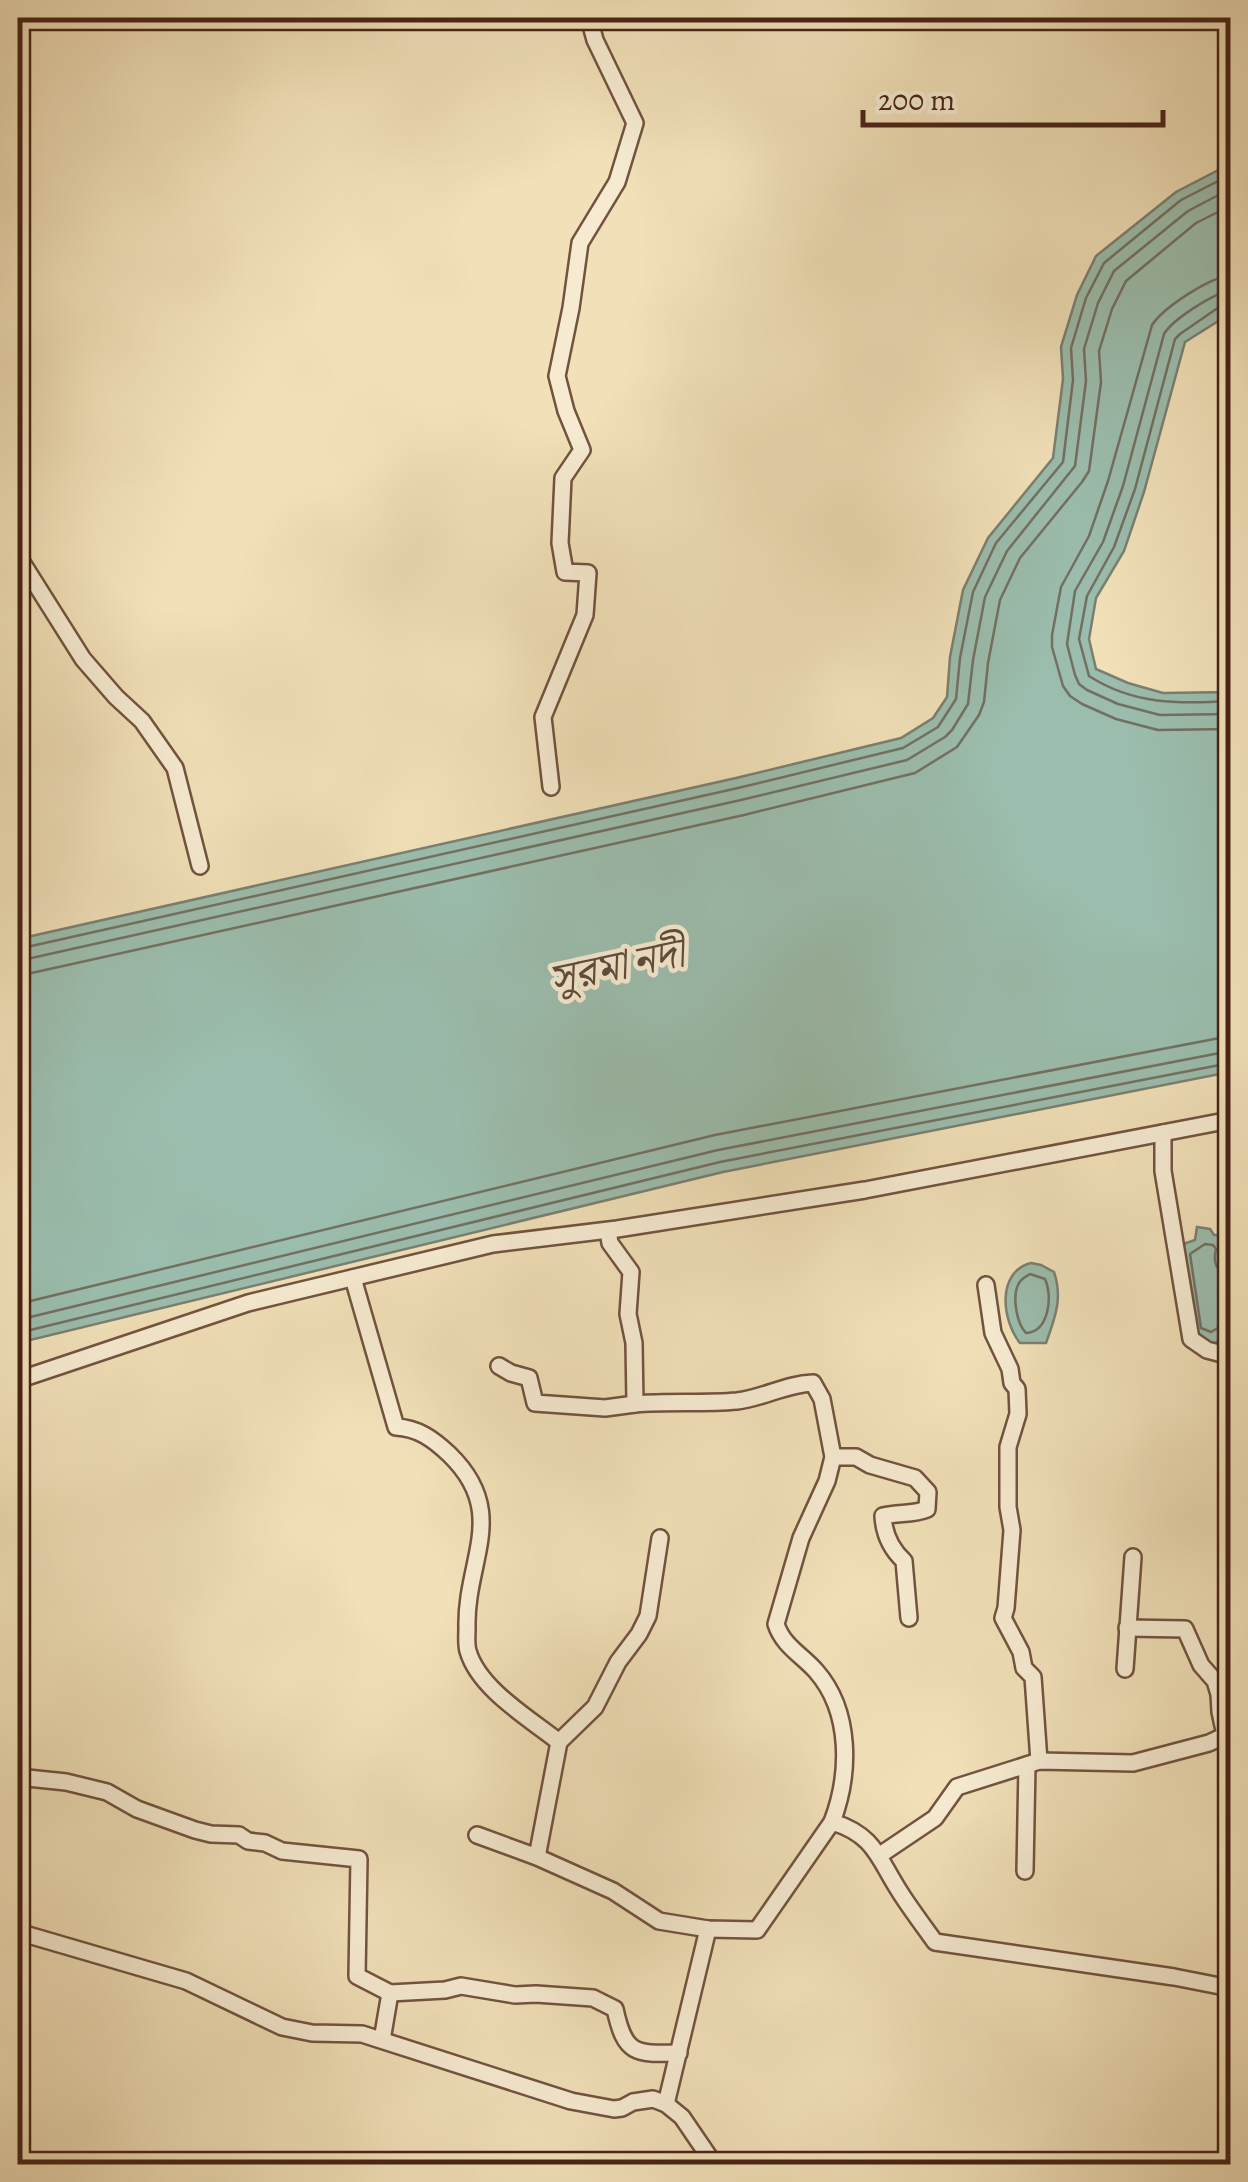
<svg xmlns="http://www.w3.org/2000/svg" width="1248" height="2182" font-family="Alegreya,'Noto Serif Bengali',serif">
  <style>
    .water { fill: #9bbdad; stroke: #7a8071; stroke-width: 2.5 }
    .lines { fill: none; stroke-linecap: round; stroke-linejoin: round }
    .shore { stroke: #727062; stroke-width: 2.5 }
    .minor-casing { stroke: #72533e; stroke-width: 20 }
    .minor { stroke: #f6ebd1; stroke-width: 15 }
    .labels { text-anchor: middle; stroke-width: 9; stroke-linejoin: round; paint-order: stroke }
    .water-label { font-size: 42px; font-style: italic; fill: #5d4a3c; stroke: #f6ebd1 }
  </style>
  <rect width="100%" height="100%" fill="#f1e0b8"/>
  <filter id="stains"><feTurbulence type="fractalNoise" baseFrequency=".002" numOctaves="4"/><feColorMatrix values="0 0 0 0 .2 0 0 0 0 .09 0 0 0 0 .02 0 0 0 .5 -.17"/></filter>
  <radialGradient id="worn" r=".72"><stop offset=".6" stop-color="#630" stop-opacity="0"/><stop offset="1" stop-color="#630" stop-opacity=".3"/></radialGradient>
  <g class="water">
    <polygon points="1230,164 1230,309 1223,318 1185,342 1144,492 1124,551 1096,598 1089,639 1096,669 1128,683 1163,693 1230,692 1230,1072 723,1172 18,1343 18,939 736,778 901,738 933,718 947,697 950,657 963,590 988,538 1053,458 1063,379 1061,347 1077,295 1096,256 1176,192"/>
    <polygon points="1197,1227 1210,1229 1214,1235 1226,1235 1230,1242 1224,1259 1230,1269 1230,1332 1214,1344 1192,1335 1180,1245 1195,1240"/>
    <path d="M1031 1263 1041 1265 1054 1272C1063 1298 1055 1318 1046 1343H1020C1002 1321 996 1272 1031 1263Z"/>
  </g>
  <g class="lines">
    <g class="shore">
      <path d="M1230 276C1210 277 1164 307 1152 325L1108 481 1089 536 1061 587 1052 635V647L1063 686 1070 696 1082 704 1116 719 1158 730 1230 729"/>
      <path d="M1230 291C1214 293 1173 319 1164 334L1123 486 1103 542 1075 591 1067 644 1075 675 1079 684 1087 690 1118 704 1160 715 1230 714"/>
      <path d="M1230 304 1222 305 1180 334 1175 339 1135 489 1114 547 1087 596 1079 639 1089 676C1134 705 1179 704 1230 701"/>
      <polyline points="18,949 738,788 903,748 938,727 956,699 960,658 973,592 996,543 1063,462 1073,380 1071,348 1086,298 1104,263 1181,200 1230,175"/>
      <polyline points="18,961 741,800 907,760 945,737 952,730 968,704 973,660 985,597 1007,551 1075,466 1086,381 1084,349 1098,303 1114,271 1188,211 1230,189"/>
      <polyline points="18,976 744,815 915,773 957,747 979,715 984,702 988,663 1000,600 1020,558 1082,482 1089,471 1101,382 1099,351 1112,309 1126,281 1196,223 1230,206"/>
      <path d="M1230 1273C1215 1273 1213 1261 1216 1249L1213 1245 1205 1244 1190 1254 1201 1328 1211 1332 1223 1325 1230 1324"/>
      <path d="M1030 1274 1045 1279C1053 1296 1049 1332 1026 1333 1017 1324 1012 1298 1018 1285 1020 1279 1025 1277 1030 1274Z"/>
      <polyline points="18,1304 715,1135 1230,1036"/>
      <polyline points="18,1320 718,1150 1230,1051"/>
      <polyline points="18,1333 720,1162 1230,1063"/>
    </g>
    <defs>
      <g id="minor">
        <polyline points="18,556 83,659 116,697 142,721 175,768 200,866"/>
        <polyline points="551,787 543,717 585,615 588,573 565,572 560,543 563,478 582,450 566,411 557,376 571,308 580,243 617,182 635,123 595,40 589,18"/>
        <polyline points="1163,1133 1163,1171 1191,1339 1207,1350 1230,1356"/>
        <path d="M353 1278 396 1427C418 1428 433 1439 449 1454 510 1513 465 1560 467 1628 467 1635 466 1644 468 1651 479 1689 529 1718 559 1742"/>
        <polyline points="986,1285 993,1333 1010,1369 1012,1383 1017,1389 1018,1414 1008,1447 1008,1507 1012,1530 1006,1608 1003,1618 1021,1652 1024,1668 1033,1677 1039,1761"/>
        <polyline points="499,1366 511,1373 529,1378 535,1403 605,1408 635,1404 634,1343 628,1314 631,1272 610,1243 608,1231"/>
        <polyline points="18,1380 248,1303 493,1244 617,1229 865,1190 1230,1120"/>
        <path d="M833 1457H856L870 1465 915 1478 928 1492 927 1509C913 1515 898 1512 883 1516 884 1534 891 1549 904 1561L909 1618"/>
        <polyline points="1127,1628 1185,1629 1201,1665 1215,1681 1219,1694 1220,1712 1225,1735"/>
        <polyline points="1125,1669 1133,1557"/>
        <polyline points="18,1777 66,1782 107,1792 137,1809 195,1830 211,1834 239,1835 248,1841 265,1843 282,1851 359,1859 357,1976 390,1993 382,2040"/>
        <path d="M832 1822C873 1834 878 1857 898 1889 909 1907 923 1925 935 1942L1174 1977 1230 1988"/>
        <path d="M477 1835 537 1857 613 1891 659 1921 708 1929 757 1930 832 1822C850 1775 852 1712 816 1671 802 1655 783 1646 776 1624L801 1538 827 1481 833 1457 822 1399 813 1383C786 1384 763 1398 737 1401 703 1404 669 1401 635 1404"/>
        <polyline points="880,1855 935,1818 957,1787 1039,1761 1133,1763 1209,1743 1230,1733"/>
        <polyline points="537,1857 559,1742 595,1707 618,1662 639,1634 648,1616 660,1538"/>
        <polyline points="1025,1871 1027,1765"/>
        <polyline points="18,1932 186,1981 282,2027 312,2033 362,2034 571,2101 614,2109 622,2108 633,2102 653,2099 666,2104 682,2117 714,2164"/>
        <path d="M390 1993 445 1990 461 1986 515 1995 536 1994 593 1998 615 2009C625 2055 635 2054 679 2053"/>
        <polyline points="666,2104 708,1929"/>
      </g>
    </defs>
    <use href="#minor" class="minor-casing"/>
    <use href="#minor" class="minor"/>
  </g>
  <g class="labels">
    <g class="water-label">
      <text transform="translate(616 965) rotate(-12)" y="15">সুরমা নদী</text>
    </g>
  </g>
  <rect width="1248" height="2182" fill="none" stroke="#f1e0b8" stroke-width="60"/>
  <rect x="20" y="20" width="1208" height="2142" fill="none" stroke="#482416" stroke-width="5"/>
  <rect x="30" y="30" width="1188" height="2122" fill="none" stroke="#482416" stroke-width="2.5"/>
  <path d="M863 110v15h300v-15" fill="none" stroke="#482416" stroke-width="5"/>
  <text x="878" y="110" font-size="30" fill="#482416" stroke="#f6ebd1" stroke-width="8" paint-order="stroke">200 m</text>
  <rect width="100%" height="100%" filter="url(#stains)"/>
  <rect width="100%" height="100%" fill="url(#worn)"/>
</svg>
